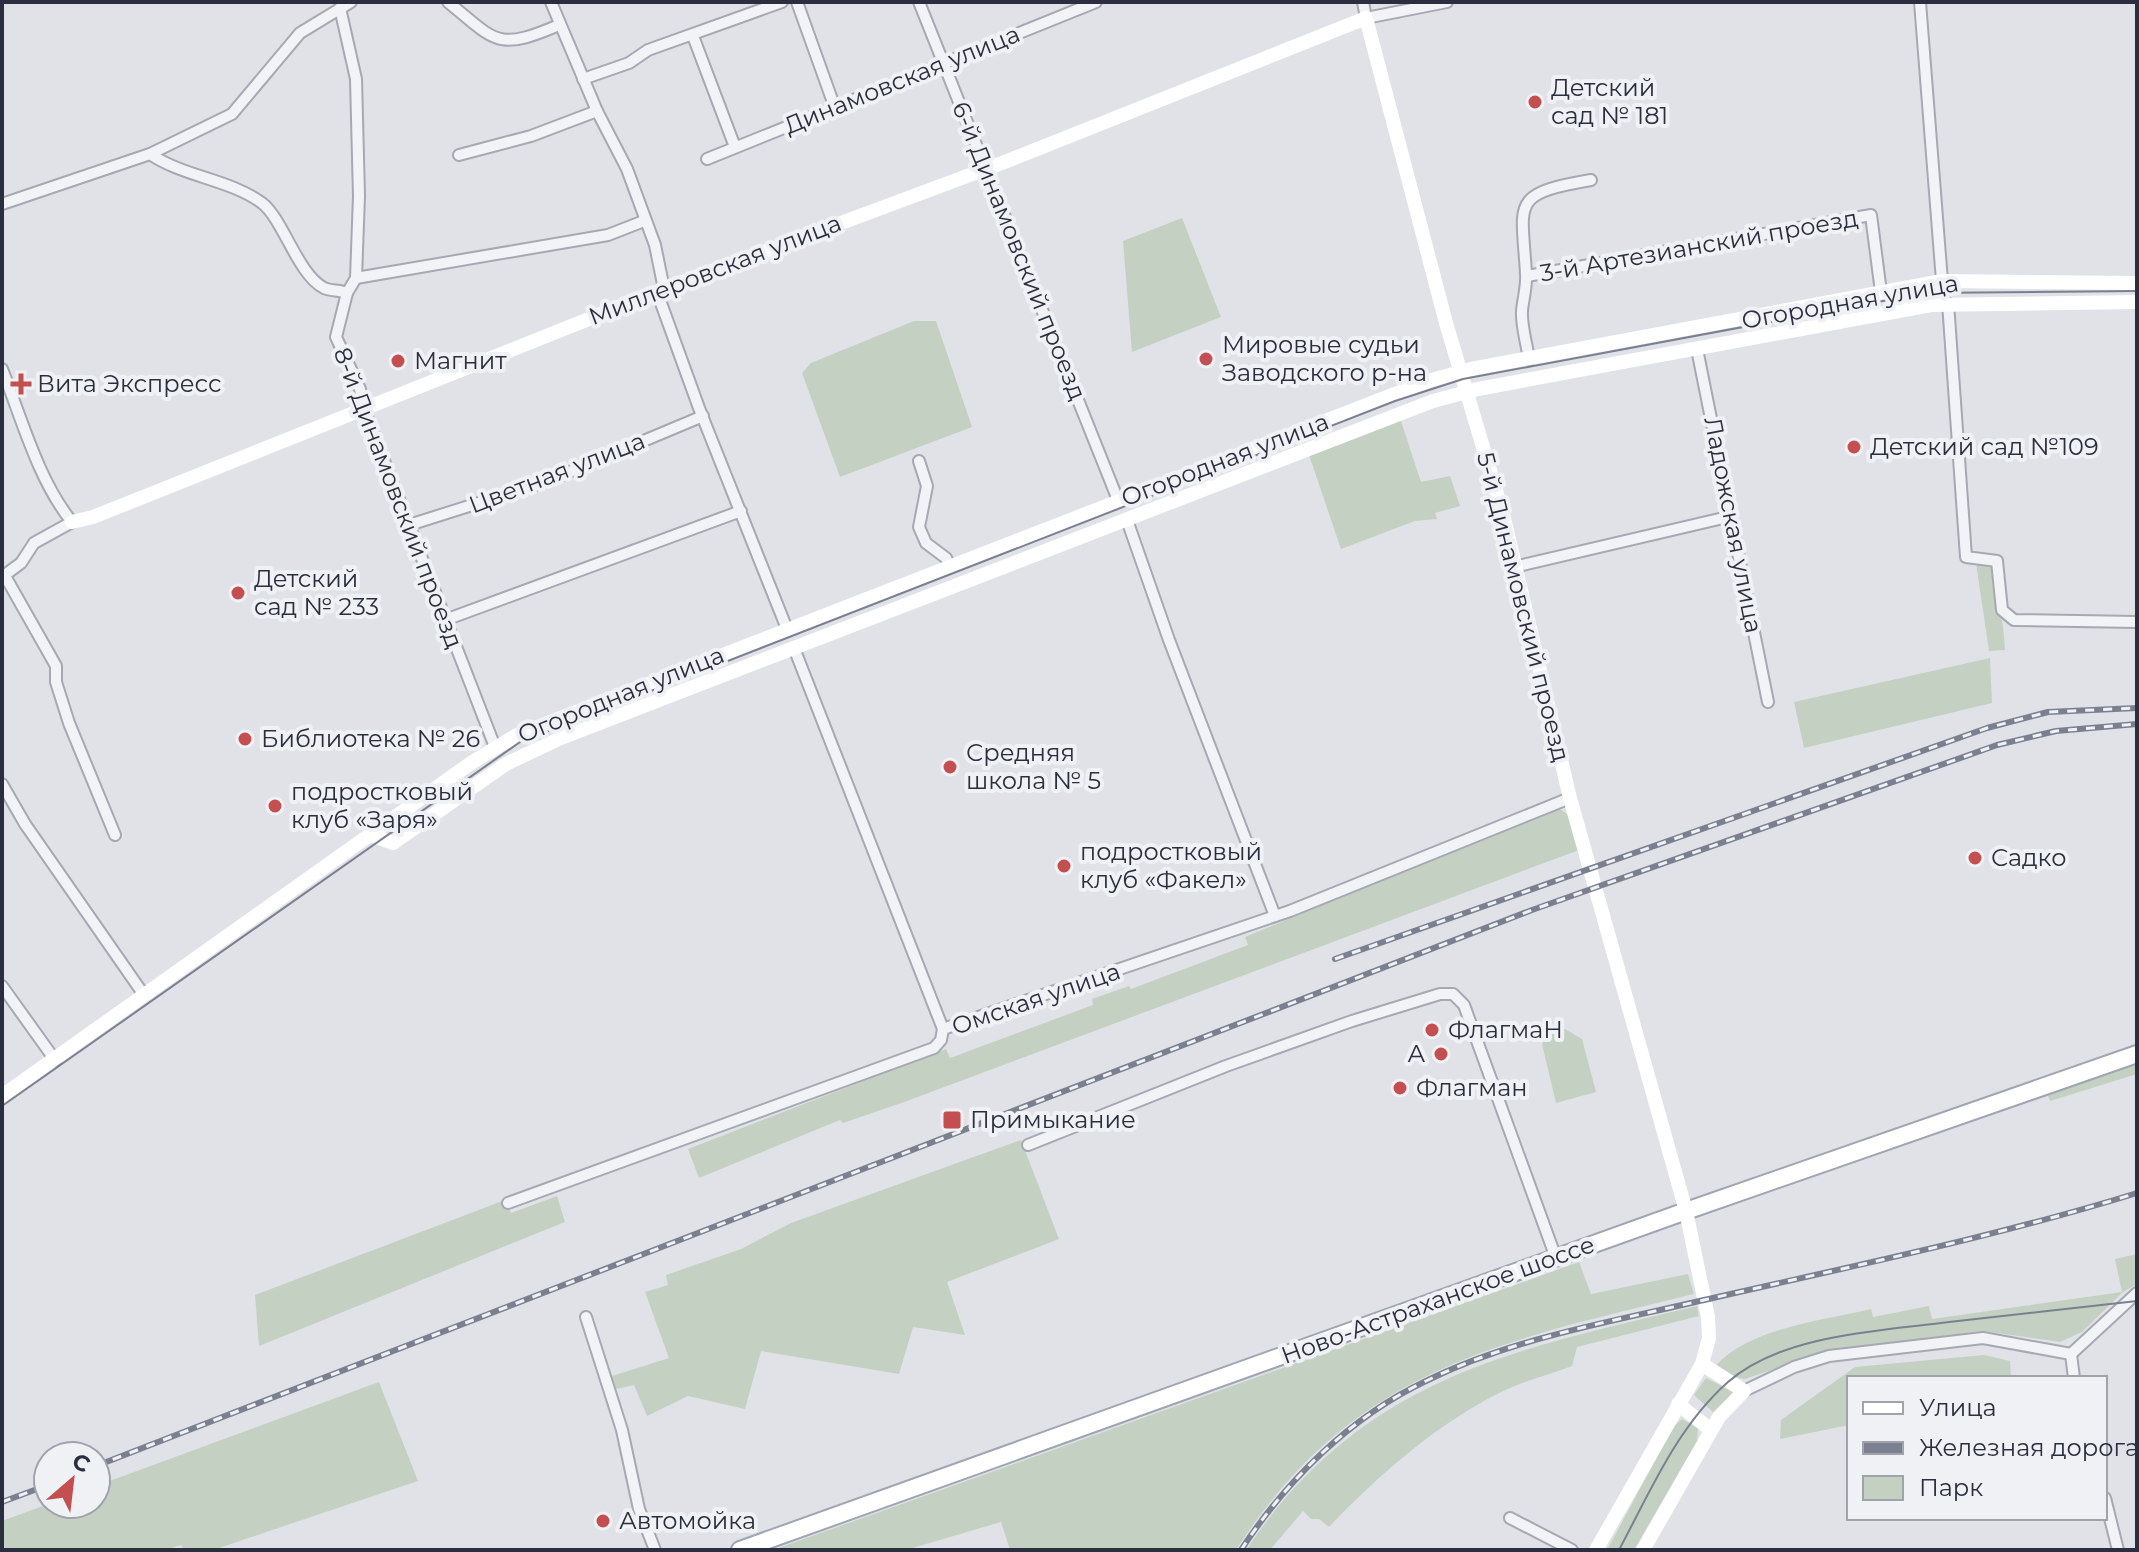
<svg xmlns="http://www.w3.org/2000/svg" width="2139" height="1552" font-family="Montserrat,sans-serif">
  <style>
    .green { fill: #c4d1c2 }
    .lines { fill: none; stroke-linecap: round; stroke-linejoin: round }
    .street-casing { stroke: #a6a8b2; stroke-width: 14 }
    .primary-casing { stroke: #a0a5b2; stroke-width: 20 }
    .street { stroke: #f2f3f6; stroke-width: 10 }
    .secondary { stroke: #fff; stroke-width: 14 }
    .primary { stroke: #fff; stroke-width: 16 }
    .tram { stroke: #7b8090; stroke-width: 2 }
    .rail-casing { stroke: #7b8090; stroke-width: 6 }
    .rail { stroke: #eff1f5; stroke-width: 3; stroke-dasharray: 9; stroke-linecap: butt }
    .poi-dot { fill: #c34f50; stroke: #eff1f5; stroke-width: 3 }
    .labels { text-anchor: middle; stroke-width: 8; stroke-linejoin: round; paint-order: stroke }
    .street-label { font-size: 24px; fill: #2a2e3e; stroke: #eff1f5 }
    .poi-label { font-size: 24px; fill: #2a2e3e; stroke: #eff1f5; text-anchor: start }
  </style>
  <rect width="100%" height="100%" fill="#e0e2e8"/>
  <g class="green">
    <polygon points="1182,218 1221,317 1132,352 1123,241"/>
    <polygon points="914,321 936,321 972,427 840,477 802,373 811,363"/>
    <polygon points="1400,418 1421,482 1450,476 1460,506 1435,513 1437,519 1415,521 1341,549 1308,452"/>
    <path d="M1976 563H1992C1996 593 2004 620 2005 650L1989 651Z"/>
    <polygon points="1990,658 1992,703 1804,748 1794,702"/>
    <polygon points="1558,808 1569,815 1579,850 907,1101 843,1123 840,1120 699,1178 688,1149 946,1049 950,1058 1093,1005 1092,999 1129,986 1131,989 1248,945 1245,937"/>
    <polygon points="1565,1029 1582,1039 1596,1092 1556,1103 1542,1044 1547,1035"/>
    <polygon points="2137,1063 2137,1074 2050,1101 2047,1094"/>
    <polygon points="1021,1140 1059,1239 947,1282 965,1335 913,1327 899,1374 761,1351 745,1409 688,1396 647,1416 634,1385 616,1389 612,1376 669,1358 645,1292 668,1285 666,1275 741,1249 791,1223"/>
    <polygon points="557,1196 565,1222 259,1346 255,1295 505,1200 511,1213"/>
    <path d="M2137 1254V1284L2123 1292 2082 1332 2060 1342 1983 1331 1827 1351 1745 1379 1729 1376 1716 1365C1753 1327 1821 1321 1871 1309L1873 1317 1929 1306 1932 1319 2122 1292 2115 1259Z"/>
    <path d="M1579 1262 1591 1294 1688 1274 1694 1294C1499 1342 1353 1368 1236 1550H1010L1001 1522 906 1550H773Z"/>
    <path d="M1697 1306 1699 1316 1577 1347 1572 1366C1548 1375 1520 1382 1497 1394 1433 1427 1379 1475 1329 1527L1319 1519H1311L1303 1511 1270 1550H1246C1362 1378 1508 1351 1697 1306Z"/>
    <polygon points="1984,1355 2010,1361 2011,1378 1849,1378 1849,1425 1780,1439 1781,1420 1855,1367"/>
    <polygon points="1706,1378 1734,1392 1713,1412 1694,1395"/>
    <polygon points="379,1382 418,1481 213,1550 184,1550 181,1545 165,1550 2,1550 2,1521 48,1504 96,1504 96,1486"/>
    <polygon points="1682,1419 1698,1428 1697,1441 1634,1550 1607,1550 1674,1426"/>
  </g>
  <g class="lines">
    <defs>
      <g id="street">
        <path d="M448 2C496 41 496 52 559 25"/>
        <polyline points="551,2 597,111 627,169 655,245 664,289"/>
        <polyline points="797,2 835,108"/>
        <polyline points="919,2 1118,500"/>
        <polyline points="1363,2 1366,18 1447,2"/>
        <polyline points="1920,2 1942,281"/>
        <polyline points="340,8 356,79 359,196 356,278 347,293 336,337 360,389 364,409 495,747"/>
        <polyline points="693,36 735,147"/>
        <polyline points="583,79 629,63 648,50 782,2"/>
        <path d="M150 154C184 177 229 179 262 203 283 219 298 275 324 288 330 291 340 290 347 293"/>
        <polyline points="459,155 531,136 597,111"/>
        <polyline points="707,159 1096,2"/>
        <polyline points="2,204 150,154 232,114 300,33 351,2"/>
        <polyline points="1527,276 1871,215 1881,292"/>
        <polyline points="356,278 608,235 644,221"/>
        <polyline points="657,292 699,408 787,629"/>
        <polyline points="1948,303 1966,557 1997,561 2002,610 2014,620 2137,622"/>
        <polyline points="1697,349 1768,702"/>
        <path d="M1529 360C1527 344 1521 326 1522 311 1523 299 1527 286 1526 274 1522 202 1509 194 1591 180"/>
        <path d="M2 369C22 419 38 480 72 522L34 543 21 563 2 577"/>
        <polyline points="919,461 927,486 919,527 926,543 946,558 949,565"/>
        <polyline points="1127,520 1169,640 1275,916"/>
        <polyline points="409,525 548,481 703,416"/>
        <polyline points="1514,567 1732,516"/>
        <polyline points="5,576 56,666 56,682 69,723 115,835"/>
        <polyline points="445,620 741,511"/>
        <polyline points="794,648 943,1029"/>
        <polyline points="2,784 25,824 144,995"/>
        <polyline points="2,986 55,1060"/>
        <polyline points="1028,1145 1226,1066 1352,1021 1440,994 1453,994 1464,1005 1556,1258"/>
        <polyline points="508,1203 934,1048 941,1040 943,1029 1290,911 1570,798"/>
        <polyline points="586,1317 622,1430 639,1509 655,1550"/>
        <polyline points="2071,1354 2137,1293"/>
        <polyline points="2071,1354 2074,1378"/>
        <polyline points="1744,1391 1794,1367 1829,1356 1983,1338 2071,1354"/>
        <polyline points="2105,1498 2118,1550"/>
        <polyline points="1510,1518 1572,1550"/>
      </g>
      <polyline id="primary" points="740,1550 1686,1211 2137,1054"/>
    </defs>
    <use href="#street" class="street-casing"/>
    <use href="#primary" class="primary-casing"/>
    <use href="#street" class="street"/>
    <g class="secondary">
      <polyline points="72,522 93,517 664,289 1002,163 1366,18 1446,323 1503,514 1570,798 1686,1211 1708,1317 1709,1338 1702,1364 1596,1550"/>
      <polyline points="371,835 393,843 506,764 561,738 1433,401 1478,389 1931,305 2137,302"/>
      <polyline points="2,1096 471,763 517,735 1428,381 1471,369 1942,281 2137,283"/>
      <polyline points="1678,1404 1711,1430"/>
      <polyline points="1643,1550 1719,1417 1744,1391 1702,1364"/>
    </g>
    <use href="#primary" class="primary"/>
    <g class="tram">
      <polyline points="2,1106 520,742 1395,401 1463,379 1926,293 2137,291"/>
      <path d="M1619 1550C1650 1492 1677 1427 1728 1382 1783 1334 1880 1331 1949 1322 2012 1315 2074 1308 2137 1301"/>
    </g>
    <defs>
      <g id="rail">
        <polyline points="1335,959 1987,728 2048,712 2137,708"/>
        <polyline points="96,1466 1532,910 1997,745 2056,731 2137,724"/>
        <polyline points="2,1502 48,1485"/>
        <path d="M1241 1550C1286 1481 1350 1417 1426 1381 1513 1338 1610 1322 1704 1300 1848 1267 1995 1237 2137 1193"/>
      </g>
    </defs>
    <use href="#rail" class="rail-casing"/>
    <use href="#rail" class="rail"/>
  </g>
  <g class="poi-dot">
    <circle cx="1535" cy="102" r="8"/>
    <circle cx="1206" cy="359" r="8"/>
    <circle cx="398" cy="361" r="8"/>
    <path d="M17 372h8v8h8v8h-8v8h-8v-8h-8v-8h8z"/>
    <circle cx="1854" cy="447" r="8"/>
    <circle cx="238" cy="593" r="8"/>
    <circle cx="245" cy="739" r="8"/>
    <circle cx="950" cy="767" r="8"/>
    <circle cx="275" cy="806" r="8"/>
    <circle cx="1975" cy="858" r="8"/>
    <circle cx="1064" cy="866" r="8"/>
    <circle cx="1432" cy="1030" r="8"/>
    <circle cx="1441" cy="1054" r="8"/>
    <circle cx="1400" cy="1088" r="8"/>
    <rect x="942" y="1110" width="20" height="20" rx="4"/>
    <circle cx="603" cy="1521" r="8"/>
  </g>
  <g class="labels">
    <g class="street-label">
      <text transform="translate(902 80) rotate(-22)" y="8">Динамовская улица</text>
      <text transform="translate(1699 246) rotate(-10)" y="8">3-й Артезианский проезд</text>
      <text transform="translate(1019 251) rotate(68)" y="8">6-й Динамовский проезд</text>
      <text transform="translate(715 270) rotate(-21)" y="8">Миллеровская улица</text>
      <text transform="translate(1850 302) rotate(-10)" y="8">Огородная улица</text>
      <text transform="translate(1225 460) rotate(-21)" y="8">Огородная улица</text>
      <text transform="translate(557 473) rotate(-21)" y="8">Цветная улица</text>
      <text transform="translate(398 498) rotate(69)" y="8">8-й Динамовский проезд</text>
      <text transform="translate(1733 525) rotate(79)" y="8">Ладожская улица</text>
      <text transform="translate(1523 607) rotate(76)" y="8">5-й Динамовский проезд</text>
      <text transform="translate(621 695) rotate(-22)" y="8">Огородная улица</text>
      <text transform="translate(1036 999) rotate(-19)" y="8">Омская улица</text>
      <text transform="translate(1438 1300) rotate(-20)" y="8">Ново-Астраханское шоссе</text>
    </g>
    <g class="poi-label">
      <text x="1551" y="96">Детский<tspan x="1551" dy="28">сад № 181</tspan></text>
      <text x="1222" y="353">Мировые судьи<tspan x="1222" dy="28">Заводского р-на</tspan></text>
      <text x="414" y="369">Магнит</text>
      <text x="37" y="392">Вита Экспресс</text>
      <text x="1870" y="455">Детский сад №109</text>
      <text x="254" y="587">Детский<tspan x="254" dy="28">сад № 233</tspan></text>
      <text x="261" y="747">Библиотека № 26</text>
      <text x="966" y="761">Средняя<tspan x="966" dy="28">школа № 5</tspan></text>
      <text x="291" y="800">подростковый<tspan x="291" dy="28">клуб «Заря»</tspan></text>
      <text x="1080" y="860">подростковый<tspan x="1080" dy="28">клуб «Факел»</tspan></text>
      <text x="1991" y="866">Садко</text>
      <text x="1448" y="1038">ФлагмаН</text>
      <text x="1425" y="1062" text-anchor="end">A</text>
      <text x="1416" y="1096">Флагман</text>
      <text x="970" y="1128">Примыкание</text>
      <text x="619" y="1529">Автомойка</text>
    </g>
  </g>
  <rect width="2139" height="1552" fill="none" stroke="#2a2e3e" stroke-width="8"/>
  <rect x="1847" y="1376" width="260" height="144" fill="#eff1f5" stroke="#a0a3ac" stroke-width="2"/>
  <rect x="1863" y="1402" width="40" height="12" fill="#ffffff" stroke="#a0a3ac" stroke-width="2"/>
  <text x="1919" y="1416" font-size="24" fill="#2a2e3e">Улица</text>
  <rect x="1863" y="1442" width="40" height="12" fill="#7b8090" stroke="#a0a3ac" stroke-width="2"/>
  <text x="1919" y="1456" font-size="24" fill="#2a2e3e">Железная дорога</text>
  <rect x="1863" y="1476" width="40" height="24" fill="#c4d1c2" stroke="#a0a3ac" stroke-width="2"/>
  <text x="1919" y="1496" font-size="24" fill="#2a2e3e">Парк</text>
  <g transform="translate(72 1480) rotate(28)"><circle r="38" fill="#eff1f5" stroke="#a0a3ac" stroke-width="2"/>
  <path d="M0-6L14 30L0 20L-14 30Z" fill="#c34f50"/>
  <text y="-12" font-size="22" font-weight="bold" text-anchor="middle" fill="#2a2e3e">С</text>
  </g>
</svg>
